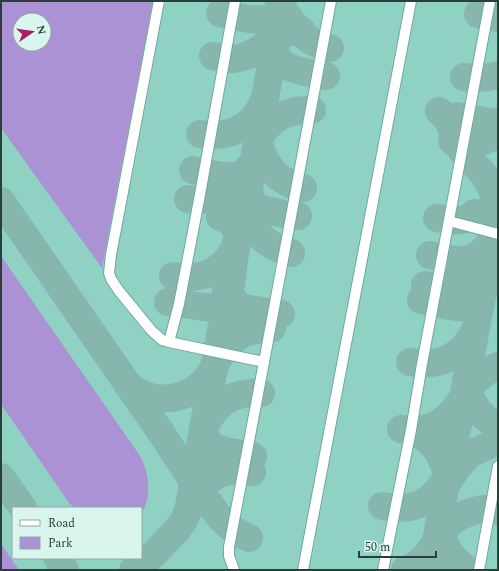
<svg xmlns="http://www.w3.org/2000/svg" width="499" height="571" font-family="Spectral,serif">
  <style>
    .built { fill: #8fd1c3; fill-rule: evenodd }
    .green { fill: #aa92d5; fill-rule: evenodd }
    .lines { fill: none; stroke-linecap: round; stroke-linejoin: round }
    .taxiway { stroke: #86b6ac; stroke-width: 28 }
    .minor-casing { stroke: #70a79c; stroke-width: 12 }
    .minor { stroke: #fff; stroke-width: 10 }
  </style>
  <rect width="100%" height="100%" fill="#a2dace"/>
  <path class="built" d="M1 1H498V570H1ZM20 20H44V44H20ZM13 508H141V558H13Z"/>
  <g class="green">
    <path d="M1 1H153L102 268 1 128ZM20 20H44V44H20Z"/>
    <path d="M1 256 138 453C149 470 153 496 141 514V508H75L69 503 1 404Z"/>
    <polygon points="1,544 19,570 1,570"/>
  </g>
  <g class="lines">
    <g class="taxiway">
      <path d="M220 13C235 16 261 25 274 15 277 14 279 11 281 8L279 1"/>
      <polyline points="478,14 498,18"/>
      <path d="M289 17C299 35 311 43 330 48"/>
      <path d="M301 30C287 31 283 32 275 44 275 49 275 55 279 59 286 71 313 73 326 76"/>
      <path d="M213 56C219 57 226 59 232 59 247 58 264 49 272 36 275 33 276 28 278 25"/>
      <path d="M464 77C476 79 487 78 498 75"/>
      <path d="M439 111C453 121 450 132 458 145 463 155 471 161 478 168 491 181 496 198 497 216"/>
      <polyline points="457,116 490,122 498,122"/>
      <path d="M200 134C220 138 243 132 256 115 259 111 261 106 264 101"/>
      <path d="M452 141C469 144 484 144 498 133"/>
      <path d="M250 183C248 187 249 191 250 195 251 198 252 202 255 204 262 212 287 214 298 216"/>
      <path d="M303 188C276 182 264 165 258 139 272 118 287 109 312 110"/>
      <path d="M245 198C251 229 260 244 291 253"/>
      <path d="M188 199C207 203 226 197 240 184 242 182 245 179 246 177 248 173 250 167 253 163 249 167 246 172 241 174 229 180 207 173 193 170"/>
      <polyline points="1,201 162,434 186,471 220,518 233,530 249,538"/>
      <path d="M437 218C452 222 468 221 481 213"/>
      <path d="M430 255C450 259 472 267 486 247 489 244 491 240 493 236 487 222 488 220 474 213"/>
      <path d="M173 276C186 278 201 278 213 271 234 259 251 227 220 217"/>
      <polyline points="229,285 230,294 235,302 243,308 281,314"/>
      <path d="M425 285C449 291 475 280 486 259"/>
      <path d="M421 300C431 302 457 309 466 307 473 306 479 298 483 293 477 274 476 267 455 260"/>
      <path d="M168 302C175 303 183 304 190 305 203 307 216 311 225 299 228 294 227 290 225 284"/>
      <path d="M410 362C439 367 463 357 475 330"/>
      <path d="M466 380C469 401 479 417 498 426"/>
      <path d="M127 383C129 385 131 388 134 389 156 405 189 400 206 379 216 367 220 351 232 341 243 331 258 329 272 328"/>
      <path d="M401 429C420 433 441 426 453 411 468 393 474 375 498 366"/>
      <path d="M253 456C246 455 238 453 231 452 213 449 207 446 204 427 215 408 227 394 251 393 254 392 258 393 261 393"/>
      <polyline points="1,477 23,508"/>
      <polyline points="448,482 457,468 470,454 498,441"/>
      <path d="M190 501C200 484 216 472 236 470 242 470 247 471 252 472"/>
      <path d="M382 506C413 512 432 504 447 476 442 452 430 435 405 430"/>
      <path d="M441 522C443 546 448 556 468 570"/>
      <polyline points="57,558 65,570"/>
      <path d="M133 570 154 554 178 529 184 520 188 511 221 330C225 315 226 300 229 285L231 284 234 260 238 235 242 223 245 199 249 186 258 139 268 81 269 76 278 24 283 1"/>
      <path d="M405 570C431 562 435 534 454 520 460 516 467 513 474 511 476 511 480 509 483 509 488 509 493 510 498 511"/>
      <polyline points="430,570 432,556 436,543 448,469 460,416 478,317 492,247 493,236 498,207"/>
    </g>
    <defs>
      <g id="minor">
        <polyline points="159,1 111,255 109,273 111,279 119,291 151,330 162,340 169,342 264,362"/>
        <polyline points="449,221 498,234"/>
        <polyline points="169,342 179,304 199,200 235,1"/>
        <polyline points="234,570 229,556 229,547 264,362 331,1"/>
        <polyline points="303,570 411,1"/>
        <polyline points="383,570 411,430 422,364 490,1"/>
        <polyline points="479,570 498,466"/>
      </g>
    </defs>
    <use href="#minor" class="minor-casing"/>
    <use href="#minor" class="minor"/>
  </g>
  <rect width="499" height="571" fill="none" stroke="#283f3a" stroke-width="4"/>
  <rect x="12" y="507" width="130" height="52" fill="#d9f5ee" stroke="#92aca6"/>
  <rect x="20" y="520" width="20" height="6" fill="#ffffff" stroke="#92aca6"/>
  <text x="48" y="527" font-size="12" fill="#283f3a">Road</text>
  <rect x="20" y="537" width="20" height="12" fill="#aa92d5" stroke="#92aca6"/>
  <text x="48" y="547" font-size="12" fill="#283f3a">Park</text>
  <g transform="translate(32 32) rotate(77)"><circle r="19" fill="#d9f5ee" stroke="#92aca6"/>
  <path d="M0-3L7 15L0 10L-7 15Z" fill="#ac1f5d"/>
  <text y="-6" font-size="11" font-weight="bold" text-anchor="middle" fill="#283f3a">N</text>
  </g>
  <path d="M359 551v6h77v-6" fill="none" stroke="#283f3a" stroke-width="2"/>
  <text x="365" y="551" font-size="12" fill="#283f3a" stroke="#d9f5ee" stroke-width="3" paint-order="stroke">50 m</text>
</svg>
